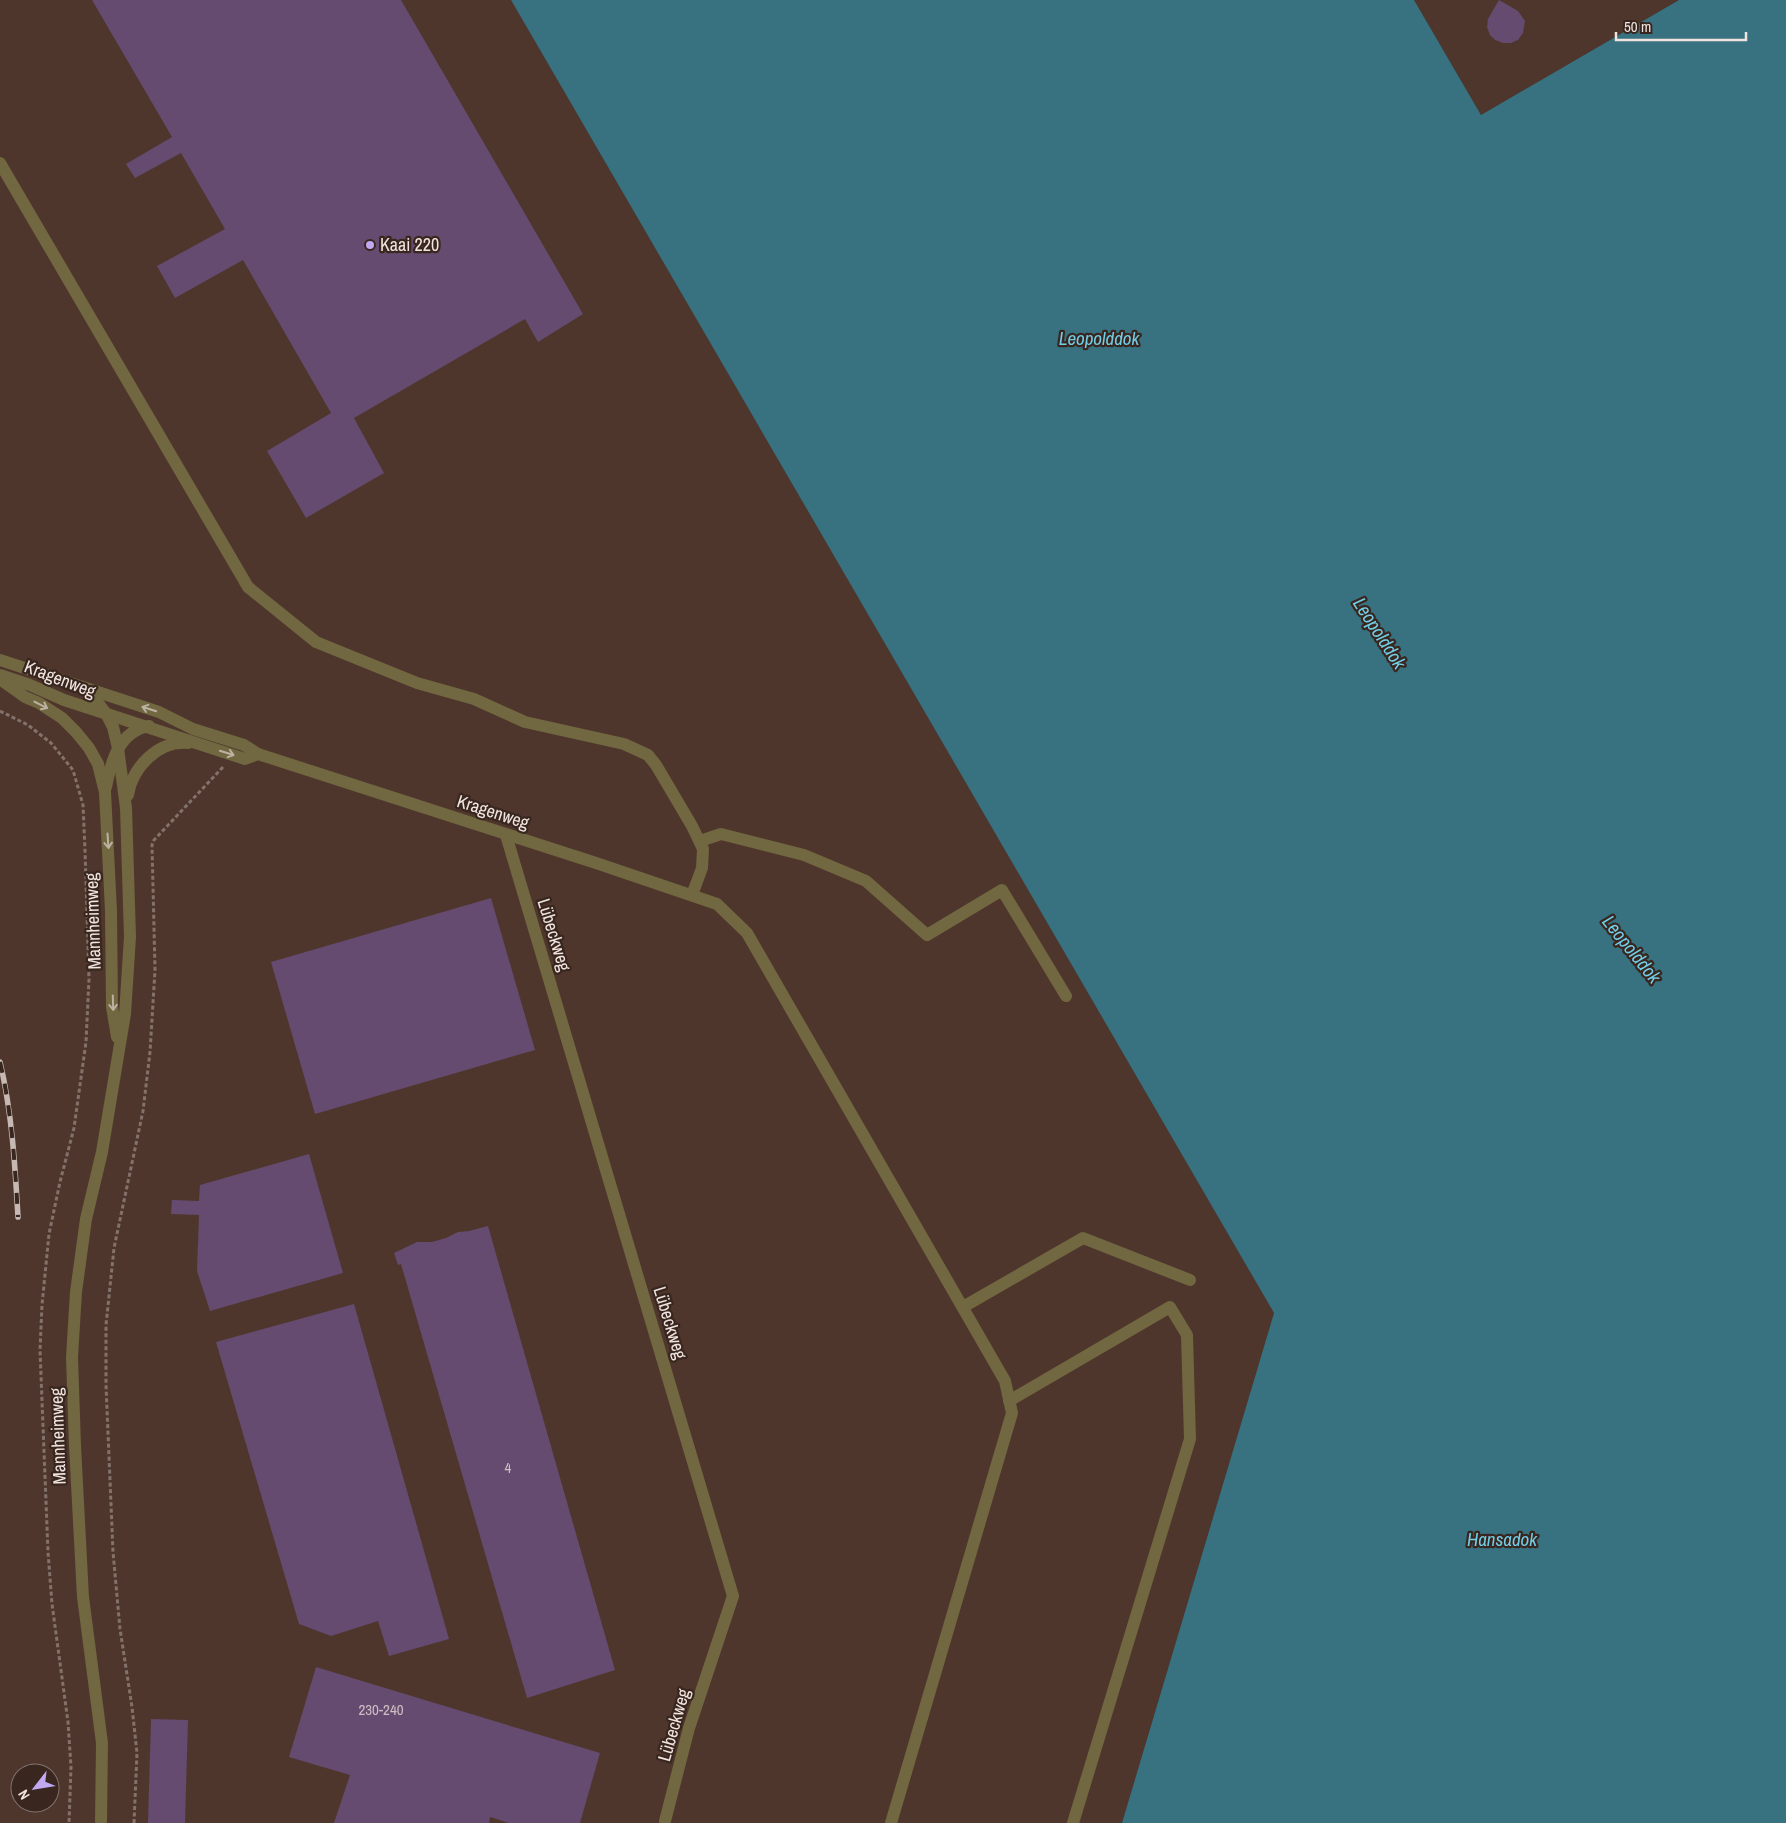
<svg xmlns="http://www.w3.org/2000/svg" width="1786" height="1823" font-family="'Archivo Narrow',sans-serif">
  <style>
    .built { fill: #4f362c; fill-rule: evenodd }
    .water { fill: #387180 }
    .building { fill: #644b6f }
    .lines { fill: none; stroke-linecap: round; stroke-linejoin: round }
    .path { stroke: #82726b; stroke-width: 3; stroke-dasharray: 4 2.5; stroke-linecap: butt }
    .minor { stroke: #716741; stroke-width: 12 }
    .rail-casing { stroke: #c6b9b3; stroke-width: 5.5 }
    .rail { stroke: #38261f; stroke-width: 4; stroke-dasharray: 11; stroke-linecap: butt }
    .oneway { stroke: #bdb2a0 }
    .poi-dot { fill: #c1a8f3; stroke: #38261f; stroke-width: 2 }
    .labels { text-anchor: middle; stroke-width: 4.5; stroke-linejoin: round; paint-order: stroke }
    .number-label { font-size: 15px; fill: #cdbec3 }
    .poi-label { font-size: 18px; fill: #f0e4df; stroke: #38261f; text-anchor: start }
    .street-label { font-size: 18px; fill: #f0e4df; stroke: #38261f }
    .water-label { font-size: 19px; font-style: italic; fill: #72cde6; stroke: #38261f }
  </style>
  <rect width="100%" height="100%" fill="#423028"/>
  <g class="built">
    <path d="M0 0H511L1274 1313 1122 1823H0ZM20 1773H50V1803H20Z"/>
    <polygon points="1414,0 1679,0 1481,115"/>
  </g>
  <polygon class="water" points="511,0 1414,0 1481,115 1679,0 1786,0 1786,1823 1122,1823 1274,1313"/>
  <g class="building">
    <polygon points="92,0 401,0 583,314 538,342 525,319 354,418 384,473 306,518 267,451 331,413 243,260 175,298 157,266 225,229 181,153 135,178 126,164 172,137"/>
    <polygon points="1499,0 1518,11 1525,21 1523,33 1518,40 1511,43 1503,43 1495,40 1490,35 1487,27 1488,19"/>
    <polygon points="491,898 535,1050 315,1114 271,962"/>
    <polygon points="309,1154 343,1273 210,1311 197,1271 199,1215 171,1214 172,1200 199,1201 200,1185"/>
    <polygon points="488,1226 615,1670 527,1698 401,1264 398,1265 394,1253 417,1242 432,1242 446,1238 458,1232 469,1231"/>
    <polygon points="354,1304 449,1639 389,1656 378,1621 331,1636 299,1624 216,1342"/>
    <polygon points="316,1667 600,1753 580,1823 509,1823 490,1817 489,1823 334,1823 350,1775 289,1757"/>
    <polygon points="151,1719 188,1720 185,1823 148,1823"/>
  </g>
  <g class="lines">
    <g class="path">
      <polyline points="0,711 28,725 51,743 73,770 83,805 85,850 89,979 86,1042 74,1128 60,1182 49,1234 42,1305 40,1350 48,1552 52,1604 68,1722 71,1767 69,1823"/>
      <polyline points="134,1823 137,1753 132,1707 120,1629 113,1552 106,1385 106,1325 114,1248 143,1111 150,1052 155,970 152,845 154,840 223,767"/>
    </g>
    <g class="minor">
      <polyline points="0,163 248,587 316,642 417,683 474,699 525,722 624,744 648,755 656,765 692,826 703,849 702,868 692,895"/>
      <polyline points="0,660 159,712 193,729 244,745 258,754 596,863 717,904 747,933 1005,1381 1012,1413 891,1823"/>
      <polyline points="0,675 30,685 64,700 245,759 258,754"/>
      <polyline points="0,679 25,697 39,703 62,718 76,732 89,748 98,764 105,792 111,911 112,1007 117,1037"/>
      <polyline points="85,691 93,696 107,715 113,727 118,748 126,808 130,937 125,1014 102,1152 86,1219 76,1292 72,1357 75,1446 83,1597 102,1743 101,1823"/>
      <path d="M106 787C111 762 119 731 149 726"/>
      <path d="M128 795C132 768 158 740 188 743"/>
      <polyline points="506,835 733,1596 689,1728 665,1821"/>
      <polyline points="700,841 721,834 804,855 866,881 927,935 1002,890 1066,996"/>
      <polyline points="963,1307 1083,1238 1190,1280"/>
      <polyline points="1009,1401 1170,1307 1187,1335 1190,1439 1073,1823"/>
    </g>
    <defs>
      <path id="rail" d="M0 1062C12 1113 15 1165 18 1217"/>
    </defs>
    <use href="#rail" class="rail-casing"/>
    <use href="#rail" class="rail"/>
  </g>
  <defs><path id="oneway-shaft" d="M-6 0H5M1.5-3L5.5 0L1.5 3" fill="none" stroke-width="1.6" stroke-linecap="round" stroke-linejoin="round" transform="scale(1.25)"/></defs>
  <g class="oneway">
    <use href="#oneway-shaft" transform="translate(41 705) rotate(27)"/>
    <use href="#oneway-shaft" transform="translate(149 709) rotate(-162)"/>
    <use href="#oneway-shaft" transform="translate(227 753) rotate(17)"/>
    <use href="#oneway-shaft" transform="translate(108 841) rotate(86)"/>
    <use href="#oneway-shaft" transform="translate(113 1003) rotate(88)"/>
  </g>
  <circle class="poi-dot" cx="370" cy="245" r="5"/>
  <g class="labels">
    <g class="number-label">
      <text x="508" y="1473">4</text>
      <text x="381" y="1715">230-240</text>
    </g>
    <g class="poi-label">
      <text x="380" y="251">Kaai 220</text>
    </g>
    <g class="street-label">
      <text transform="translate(60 679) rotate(21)" y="6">Kragenweg</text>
      <text transform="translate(493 812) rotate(18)" y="6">Kragenweg</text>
      <text transform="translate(93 921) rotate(-92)" y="6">Mannheimweg</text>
      <text transform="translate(554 935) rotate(73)" y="6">Lübeckweg</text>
      <text transform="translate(670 1323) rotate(73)" y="6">Lübeckweg</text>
      <text transform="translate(58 1436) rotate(-92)" y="6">Mannheimweg</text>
      <text transform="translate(674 1725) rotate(-74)" y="6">Lübeckweg</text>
    </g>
    <g class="water-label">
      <text x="1099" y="345">Leopolddok</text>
      <text transform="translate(1380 633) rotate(57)" y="7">Leopolddok</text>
      <text transform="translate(1632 949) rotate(51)" y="7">Leopolddok</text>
      <text x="1502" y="1546">Hansadok</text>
    </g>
  </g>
  <g transform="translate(35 1788) rotate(239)"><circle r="24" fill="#38261f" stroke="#82726c"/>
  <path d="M0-4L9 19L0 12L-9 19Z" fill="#c1a8f3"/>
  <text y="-8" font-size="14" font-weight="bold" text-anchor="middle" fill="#f0e4df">N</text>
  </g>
  <path d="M1616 32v8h130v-8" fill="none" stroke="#f0e4df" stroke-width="2.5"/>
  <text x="1624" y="32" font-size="15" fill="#f0e4df" stroke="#38261f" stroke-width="4" paint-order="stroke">50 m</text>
</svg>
